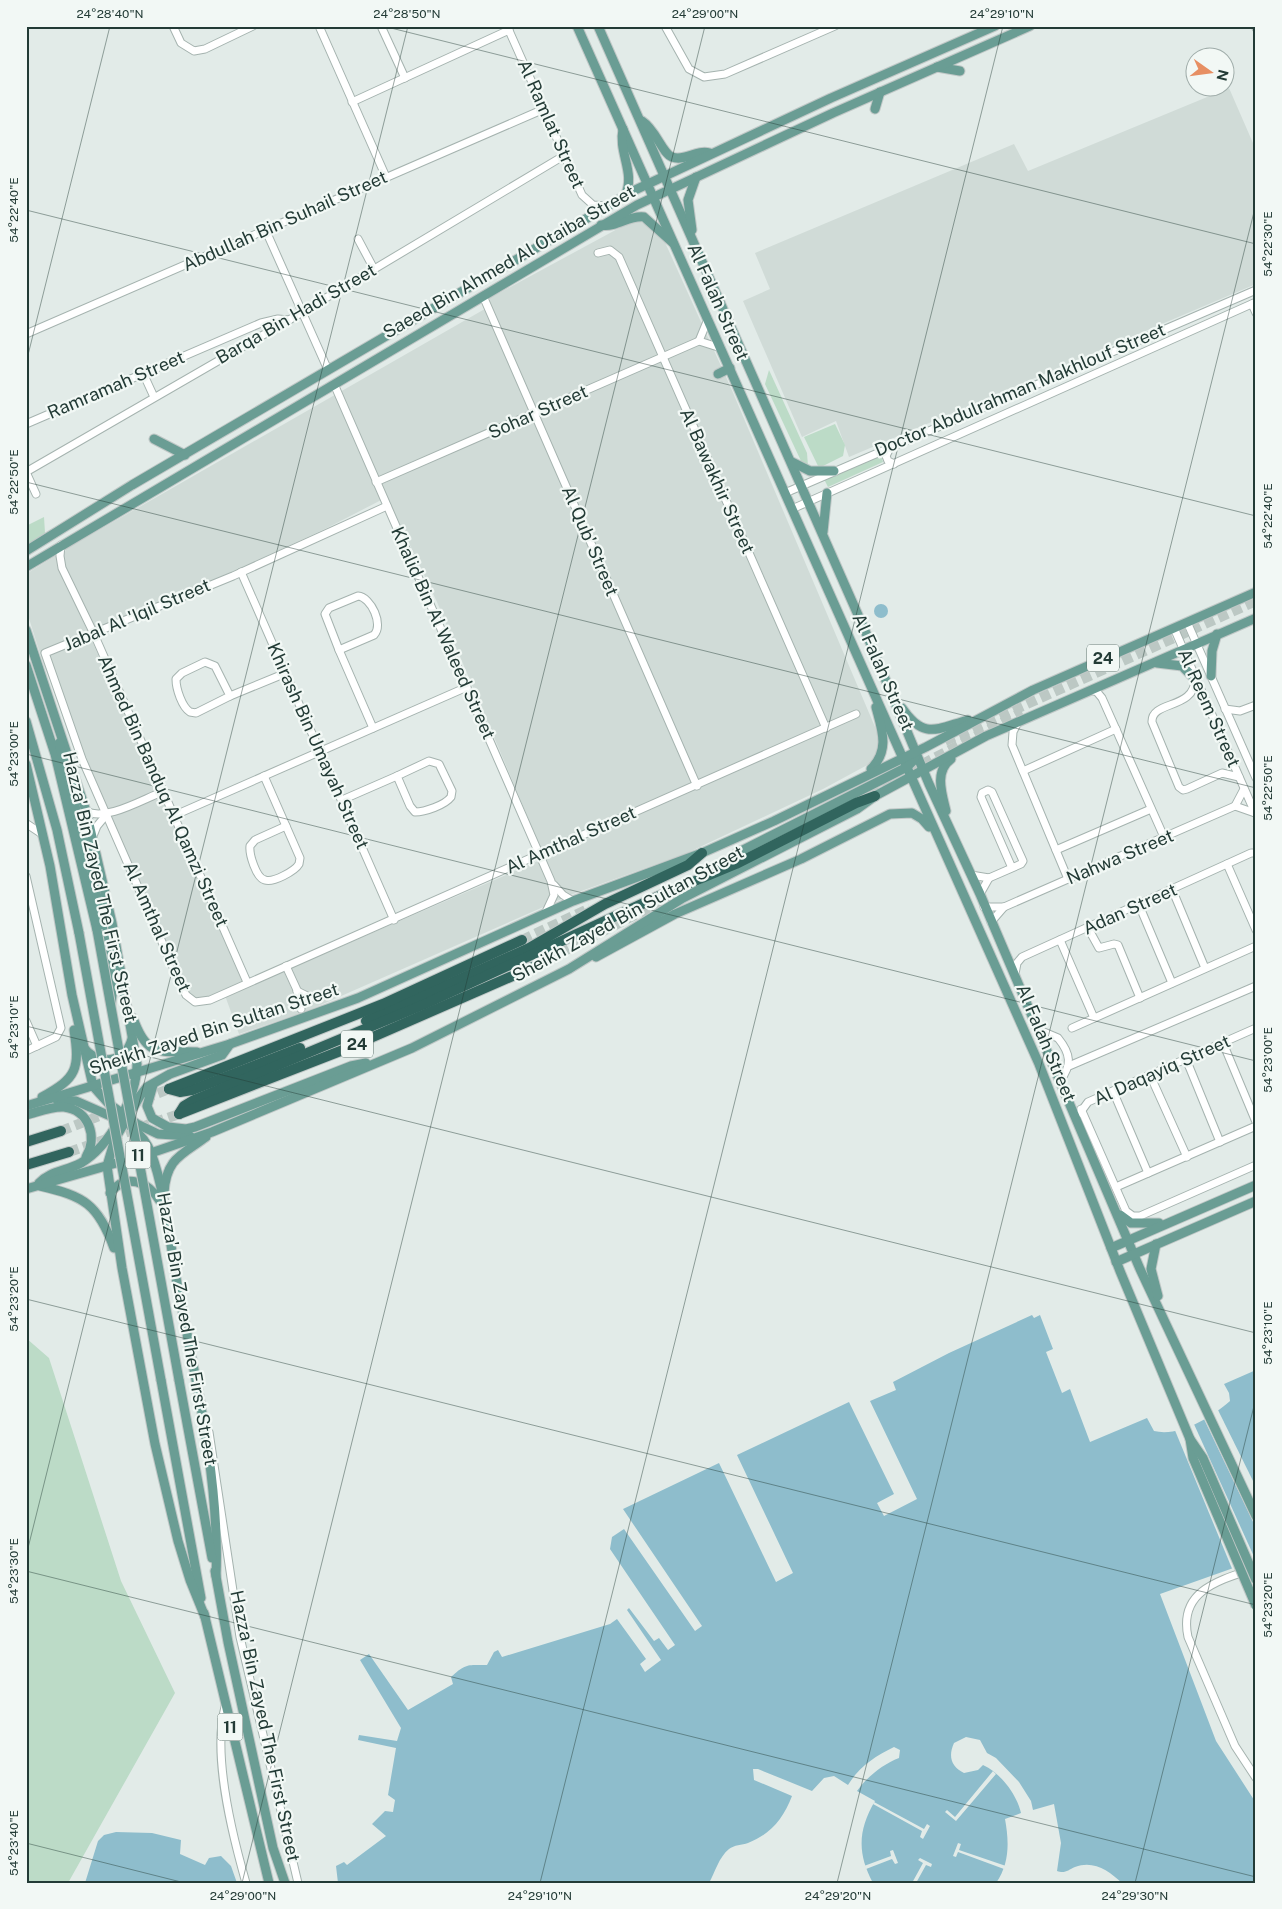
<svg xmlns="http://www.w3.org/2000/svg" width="1282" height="1909" font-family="'Public Sans',sans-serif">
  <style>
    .built { fill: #d0dbd7 }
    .green { fill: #bcdbc7 }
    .water { fill: #8ebdcc }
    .pier { fill: #e2ebe8 }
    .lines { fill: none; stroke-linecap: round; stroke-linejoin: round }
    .highway-tunnel { stroke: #bcc8c4; stroke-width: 10; stroke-dasharray: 10 5; stroke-linecap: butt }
    .minor-casing { stroke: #a5b3af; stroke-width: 9 }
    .major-casing { stroke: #c1c8c7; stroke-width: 11 }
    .highway-casing { stroke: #c1c8c7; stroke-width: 12 }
    .minor { stroke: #fff; stroke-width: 7 }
    .major { stroke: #6a9d94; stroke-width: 9 }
    .highway { stroke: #31655e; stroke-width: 10 }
    .major-bridge-casing { stroke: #c1c8c7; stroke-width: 11; stroke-linecap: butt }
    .major-bridge { stroke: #6a9d94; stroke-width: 9 }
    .ticks { fill: none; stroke: #233b36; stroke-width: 1; stroke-opacity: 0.45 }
    .labels { text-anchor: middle; stroke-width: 4.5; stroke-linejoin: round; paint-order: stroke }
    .shield { fill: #f2f8f5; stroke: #61746f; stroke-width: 1 }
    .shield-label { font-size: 16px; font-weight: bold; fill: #233b36 }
    .street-label { font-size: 18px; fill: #233b36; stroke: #f2f8f5 }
    .neatline { fill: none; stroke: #233b36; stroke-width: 2 }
    .ticks-label { font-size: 12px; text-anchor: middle; fill: #233b36 }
  </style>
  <rect width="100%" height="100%" fill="#e2ebe8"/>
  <g class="built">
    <polygon points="1229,88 1256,150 1256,284 849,457 836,421 802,437 743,301 770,289 755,253 1014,144 1028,171"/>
    <polygon points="634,220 650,223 663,238 731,388 878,734 880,740 876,757 871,763 823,789 687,853 573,894 307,1011 239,1034 223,990 203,999 196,999 188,992 44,666 26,609 26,574 57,555 58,565 247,987 545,858 437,602 387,497 327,528 211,582 95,629 62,561 66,549 490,306 490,298"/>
  </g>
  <g class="green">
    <polygon points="769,370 807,453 808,466 801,461 765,384"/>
    <polygon points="835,424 845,445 843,456 819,468 804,437"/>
    <polygon points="881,456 883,462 828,487 824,479"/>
    <polygon points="44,517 45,533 26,546 26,526"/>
    <polygon points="26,1338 49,1358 121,1581 175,1693 68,1883 26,1883"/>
  </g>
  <g class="water">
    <circle cx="881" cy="611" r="7"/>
    <path d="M1032 1315 1034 1318 1040 1315 1053 1349 1046 1352 1062 1393 1070 1389 1090 1442 1147 1418 1154 1431C1179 1437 1211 1418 1230 1401L1229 1393 1224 1384 1256 1370V1560L1160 1594 1216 1741 1256 1803V1883H1122C1109 1871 1094 1860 1075 1867 1068 1870 1065 1874 1057 1871L1061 1843 1054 1804 1033 1810 1031 1801 1019 1782 996 1758 987 1753 980 1740 966 1737 954 1743C948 1756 951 1767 964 1773L978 1770 983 1765C1001 1773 1017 1795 1021 1813L1005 1819C1009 1841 1010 1863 996 1883H873C857 1853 858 1830 875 1801L857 1791C867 1777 883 1764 899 1758L900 1750 894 1747C875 1756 859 1767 848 1785L834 1776 824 1778 812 1791 758 1769H753L754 1780 792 1796C783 1819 771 1834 748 1843 742 1845 734 1845 729 1849 719 1857 715 1872 709 1883H338L336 1866 344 1862 347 1865 386 1836 372 1824 385 1811 393 1812 395 1800 388 1795 396 1748 358 1740 359 1735 397 1741 401 1728 360 1660 369 1654 408 1710 453 1684 451 1677C466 1663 468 1665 487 1665L494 1652 498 1650 502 1657 610 1624 617 1619 646 1659 640 1664 645 1672 661 1660 627 1610 629 1608 654 1641 659 1638 668 1650 675 1645 610 1549 612 1537 624 1529 695 1631 702 1626 623 1509 719 1463 776 1582 793 1573 737 1455 849 1402 894 1494 877 1503 884 1516 917 1499 870 1401 896 1390 893 1382 949 1353Z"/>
    <polygon points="116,1832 152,1833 181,1840 180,1854 205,1865 209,1858 221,1856 231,1866 237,1883 85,1883 98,1841 104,1835"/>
  </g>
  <g class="pier">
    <polygon points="1217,1408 1256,1487 1256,1528 1203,1417"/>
    <polygon points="1193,1422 1256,1561 1256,1563 1233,1571 1174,1428"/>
    <polygon points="993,1771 996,1774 956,1821 945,1812 947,1810 955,1817"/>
    <polygon points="874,1802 924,1829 927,1824 930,1826 923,1839 920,1837 922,1831 873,1804"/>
    <polygon points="958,1843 961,1844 959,1850 1006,1866 1004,1869 958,1852 956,1857 953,1856"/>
    <polygon points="893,1850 898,1863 895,1864 892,1859 866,1869 864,1866 891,1856 890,1851"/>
    <polygon points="920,1858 932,1864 931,1867 926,1865 916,1883 912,1883 923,1863 918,1860"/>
  </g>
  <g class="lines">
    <g class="highway-tunnel">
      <polyline points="945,741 1256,601"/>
      <polyline points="856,799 1022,712"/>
      <polyline points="522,940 590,908"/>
      <polyline points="533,967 684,890"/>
      <polyline points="130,1104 169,1089"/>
      <polyline points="61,1131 112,1111"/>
      <polyline points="69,1152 179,1114"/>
    </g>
    <defs>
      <g id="minor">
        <polyline points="173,26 181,43 194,51 205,49 253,26"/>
        <polyline points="319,26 386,177"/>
        <polyline points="381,26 405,78"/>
        <polyline points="507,26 582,195 593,205 607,206"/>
        <polyline points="665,26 689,69 704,77 725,74 835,26"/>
        <polyline points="1255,26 1256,28"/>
        <polyline points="352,102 509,30"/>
        <polyline points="266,231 328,370"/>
        <polyline points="358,239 374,269"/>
        <polyline points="598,253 610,250 619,257 826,728"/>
        <polyline points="483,296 697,786"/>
        <polyline points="1252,304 1256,313"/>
        <polyline points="26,334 544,109"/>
        <polyline points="699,341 708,319"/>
        <polyline points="143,373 154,397"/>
        <polyline points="334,384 551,881 554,895 546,912"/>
        <polyline points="26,424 261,323 278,319 289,320"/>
        <polyline points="891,446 886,456 888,461 894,464"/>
        <polyline points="26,472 289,320 565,155"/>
        <polyline points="26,472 36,494"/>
        <polyline points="376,482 699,341 721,348"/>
        <polyline points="785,493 1256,290"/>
        <polyline points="387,506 233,576 45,653 82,759 176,974 186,995 195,1002 210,1000 856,714"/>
        <polyline points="792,509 1256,302"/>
        <polyline points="61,545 60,556 62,568 94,634 247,982"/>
        <polyline points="241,572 394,920"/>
        <path d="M358 596C371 597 384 625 374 635L339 650 325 614 329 608Z"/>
        <polyline points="1187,622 1256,778"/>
        <polyline points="1174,628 1255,813"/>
        <polyline points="339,650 373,728"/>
        <path d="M205 662 215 666 230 696 196 713 190 712C182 707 176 689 176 679L182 673Z"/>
        <path d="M1195 679C1195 710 1151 700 1152 722L1179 787 1183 790 1187 789 1222 773 1239 777"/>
        <polyline points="1090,690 1097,692 1102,698 1164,837"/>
        <polyline points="230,696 286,673"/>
        <polyline points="1225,709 1240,711 1256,705"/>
        <polyline points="1018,722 1013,732 1012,745 1068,879"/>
        <path d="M429 761 439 764 452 791 451 797C445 805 425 812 415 812L410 806 397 776Z"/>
        <polyline points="1023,771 1116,729"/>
        <polyline points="264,776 286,826"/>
        <polyline points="342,800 397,776"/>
        <polyline points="1235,806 1244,789"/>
        <path d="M86 811C105 822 143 799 162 792"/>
        <polyline points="173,816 467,687"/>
        <polyline points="27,824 42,834"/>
        <path d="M286 826 300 858 299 864C295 871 273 883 265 880 256 878 249 854 250 846L255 840Z"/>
        <polyline points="93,836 97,826 107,814"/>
        <polyline points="1056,850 1151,809"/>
        <polyline points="1227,864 1256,930"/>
        <polyline points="971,875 989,878 1021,864 1023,861 992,792 988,790 982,793 981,797 1012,868"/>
        <polyline points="26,876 61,1028 56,1037 26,1051"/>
        <polyline points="554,885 563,895 573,901"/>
        <polyline points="1172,889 1205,968"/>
        <polyline points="980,894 989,878"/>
        <polyline points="1139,905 1172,983"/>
        <polyline points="984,907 1004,907 1235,806 1255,813"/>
        <polyline points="991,922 1004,907"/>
        <polyline points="1088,928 1099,948 1114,944 1118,945 1140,998"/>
        <polyline points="1060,940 1094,1018"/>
        <polyline points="286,966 297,990 301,1009"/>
        <polyline points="1015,974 1017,963 1022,957 1251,853 1256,853"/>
        <polyline points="297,991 311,998"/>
        <polyline points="26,1021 37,1046"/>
        <polyline points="1072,1028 1256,946"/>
        <path d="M1039 1030 1058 1038C1071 1054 1072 1065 1060 1081"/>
        <polyline points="1223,1043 1256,1122"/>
        <polyline points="1186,1059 1220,1142"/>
        <polyline points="1069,1066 1256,986"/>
        <polyline points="1150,1075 1187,1157"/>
        <polyline points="1113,1091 1148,1173"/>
        <polyline points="1081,1109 1126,1211 1133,1216 1140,1216 1256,1165"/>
        <polyline points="1080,1113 1088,1102 1256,1028"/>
        <polyline points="1116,1187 1256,1126"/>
        <polyline points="209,1432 240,1637 298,1883"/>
        <path d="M1256 1568C1220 1580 1178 1590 1188 1637L1235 1746 1256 1778"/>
        <path d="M225 1707C212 1755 232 1834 246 1883"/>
      </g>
      <g id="major">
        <polyline points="577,26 1039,1064 1120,1271 1190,1439"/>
        <polyline points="598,26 866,633 929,784 980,894 1140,1269 1256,1516"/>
        <polyline points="937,67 960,71"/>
        <polyline points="875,109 880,92"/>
        <path d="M642 121C656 130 662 153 672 157 685 162 696 149 710 153"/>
        <path d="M623 129C618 153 636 173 625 196"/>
        <path d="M601 225C617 228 628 215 644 217L673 243"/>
        <polyline points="692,230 688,200 696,177"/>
        <polyline points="718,374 730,368"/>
        <polyline points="154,439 185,455"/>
        <polyline points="792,462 810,471 834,471"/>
        <polyline points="823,532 827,493"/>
        <polyline points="26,551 132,485 635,190 831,98 995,26"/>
        <polyline points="26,567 637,205 833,113 1030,26"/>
        <path d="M26 630 86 811 112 923 137 1064C137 1097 109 1147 81 1163 66 1171 50 1171 39 1183"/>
        <polyline points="1157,663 1182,666 1195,679"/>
        <polyline points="26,665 55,754 97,930"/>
        <polyline points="1211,676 1212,651 1217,634"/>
        <path d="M902 708C924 740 936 729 968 720"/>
        <polyline points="26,721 57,830 79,933"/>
        <polyline points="59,743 93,876 113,985 111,1004"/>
        <polyline points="26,764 50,866 72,995 93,1086 109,1104 137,1124 158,1134 190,1136"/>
        <path d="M871 769C890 750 882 730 876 707"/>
        <path d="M946 811C942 794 934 771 951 759"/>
        <polyline points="717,871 737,853 907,767 914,760 917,751"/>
        <polyline points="596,957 675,914 801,859 890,814 912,813 922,819 929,827"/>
        <path d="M133 1018C148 1060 161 1050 197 1052"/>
        <path d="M83 1047C98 1066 125 1064 132 1039"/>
        <polyline points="153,1085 147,1106 152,1118 168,1127 186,1129 195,1127 351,1066 366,1063"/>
        <path d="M42 1097C77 1078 80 1069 74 1030"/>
        <polyline points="57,1100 76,1101 117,1119"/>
        <polyline points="26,1106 230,1044 358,998 573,901 702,853 774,821 926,747 1033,690 1256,592"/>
        <path d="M26 1115C38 1112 52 1106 64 1107 89 1110 98 1137 86 1157"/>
        <path d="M131 1127C140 1134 147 1142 151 1153 165 1189 170 1244 177 1283 195 1377 220 1480 216 1576"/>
        <path d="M40 1186C84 1196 98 1204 114 1248"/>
        <polyline points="26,1189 151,1153 212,1132 412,1048 569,969 683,898 857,809 875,796 986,736 1256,618"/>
        <path d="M110 1193C126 1172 148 1182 160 1201"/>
        <path d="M164 1193C166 1158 182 1155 206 1137"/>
        <polyline points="1120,1215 1131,1223 1159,1223"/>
        <polyline points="1156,1244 1151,1269 1158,1296"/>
        <polyline points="1111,1248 1256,1185"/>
        <polyline points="1116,1262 1256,1201"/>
        <polyline points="161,1380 201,1598"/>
        <polyline points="179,1380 212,1558"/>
        <polyline points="215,1571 228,1642 273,1848 285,1883"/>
        <polyline points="204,1613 269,1883"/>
        <polyline points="205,1617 190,1580 178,1541 155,1444 122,1268 107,1166 115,1139 140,1096 147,1087 170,1074 222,1055 230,1044"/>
      </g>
      <g id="highway">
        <polyline points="366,1021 529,948 605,904 688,865 702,853"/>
        <polyline points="169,1089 180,1092 192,1090 300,1048"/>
        <polyline points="169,1089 383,1004 522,940"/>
        <polyline points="179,1114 184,1106 194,1100 425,1004 659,896 736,864 856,803 875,796"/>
        <polyline points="179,1114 343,1050 533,967"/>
        <polyline points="26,1142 61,1131"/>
        <polyline points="26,1165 69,1152"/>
      </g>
    </defs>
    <use href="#minor" class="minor-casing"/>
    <use href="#major" class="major-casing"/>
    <use href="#highway" class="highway-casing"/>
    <use href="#minor" class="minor"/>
    <use href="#major" class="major"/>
    <use href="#highway" class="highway"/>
    <defs>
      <g id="major-bridge">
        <polyline points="97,930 179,1380"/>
        <polyline points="79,933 161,1380"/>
        <polyline points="1190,1439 1193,1458 1256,1606"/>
        <polyline points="1190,1439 1203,1458 1256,1580"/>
      </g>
    </defs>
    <use href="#major-bridge" class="major-bridge-casing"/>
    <use href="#major-bridge" class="major-bridge"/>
  </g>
  <path class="ticks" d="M383 26 1256 244M26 210 1256 516M26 363 110 26M26 482 1256 788M26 754 1256 1061M26 1026 1256 1333M26 1299 1256 1605M26 1556 408 26M26 1571 1256 1877M26 1843 185 1883M242 1883 705 26M540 1883 1003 26M837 1883 1256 204M1135 1883 1256 1398"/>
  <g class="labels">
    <g class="shield">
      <rect x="1087" y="644.5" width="32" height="27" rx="4"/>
      <rect x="341" y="1030.5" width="32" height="27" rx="4"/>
      <rect x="125.5" y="1141.5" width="25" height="27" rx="4"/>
      <rect x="217.5" y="1713.5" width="25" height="27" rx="4"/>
    </g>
    <g class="shield-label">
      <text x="1103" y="664">24</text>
      <text x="357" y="1050">24</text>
      <text x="138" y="1161">11</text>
      <text x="230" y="1733">11</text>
    </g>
    <g class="street-label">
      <text transform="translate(551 124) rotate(66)" y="6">Al Ramlat Street</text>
      <text transform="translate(285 221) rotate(-24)" y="6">Abdullah Bin Suhail Street</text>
      <text transform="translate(509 262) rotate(-30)" y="6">Saeed Bin Ahmed Al Otaiba Street</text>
      <text transform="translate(718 302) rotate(66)" y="6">Al Falah Street</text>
      <text transform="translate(296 314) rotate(-30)" y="6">Barqa Bin Hadi Street</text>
      <text transform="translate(116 385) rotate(-23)" y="6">Ramramah Street</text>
      <text transform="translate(1020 390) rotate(-23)" y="6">Doctor Abdulrahman Makhlouf Street</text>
      <text transform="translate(538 412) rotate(-24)" y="6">Sohar Street</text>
      <text transform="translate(717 481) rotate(66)" y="6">Al Bawakhir Street</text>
      <text transform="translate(590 541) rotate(67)" y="6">Al Qub' Street</text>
      <text transform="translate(137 615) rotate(-23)" y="6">Jabal Al 'Iqil Street</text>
      <text transform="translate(443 633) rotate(66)" y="6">Khalid Bin Al Waleed Street</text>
      <text transform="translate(883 672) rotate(66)" y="6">Al Falah Street</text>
      <text transform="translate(1209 708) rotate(66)" y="6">Al Reem Street</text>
      <text transform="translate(318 746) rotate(66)" y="6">Khirash Bin Umayah Street</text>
      <text transform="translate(163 791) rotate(66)" y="6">Ahmed Bin Banduq Al Qamzi Street</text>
      <text transform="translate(571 840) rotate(-24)" y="6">Al Amthal Street</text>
      <text transform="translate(1120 857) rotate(-23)" y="6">Nahwa Street</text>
      <text transform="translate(100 887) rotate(77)" y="6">Hazza' Bin Zayed The First Street</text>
      <text transform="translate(1130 909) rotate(-24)" y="6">Adan Street</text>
      <text transform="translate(628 914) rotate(-29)" y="6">Sheikh Zayed Bin Sultan Street</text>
      <text transform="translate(157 927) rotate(66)" y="6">Al Amthal Street</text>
      <text transform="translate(214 1029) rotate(-18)" y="6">Sheikh Zayed Bin Sultan Street</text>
      <text transform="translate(1046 1043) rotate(67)" y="6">Al Falah Street</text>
      <text transform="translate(1162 1070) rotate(-24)" y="6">Al Daqayiq Street</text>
      <text transform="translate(187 1329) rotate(80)" y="6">Hazza' Bin Zayed The First Street</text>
      <text transform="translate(265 1726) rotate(78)" y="6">Hazza' Bin Zayed The First Street</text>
    </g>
  </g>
  <rect width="1282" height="1909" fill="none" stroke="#f2f8f5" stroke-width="55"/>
  <g transform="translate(1210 72) rotate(104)"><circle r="24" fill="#f2f8f5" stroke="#9faca9"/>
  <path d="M0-4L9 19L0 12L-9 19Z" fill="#e78f63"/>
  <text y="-8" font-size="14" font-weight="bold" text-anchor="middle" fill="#233b36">N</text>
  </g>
  <rect x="28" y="28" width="1226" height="1854" class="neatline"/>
  <g class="ticks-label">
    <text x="110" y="18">24°28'40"N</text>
    <text x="407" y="18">24°28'50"N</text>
    <text x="705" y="18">24°29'00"N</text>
    <text x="1002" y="18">24°29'10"N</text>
    <text transform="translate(14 210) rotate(-90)" y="4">54°22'40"E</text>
    <text transform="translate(1268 244) rotate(-90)" y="4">54°22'30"E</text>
    <text transform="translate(14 482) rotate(-90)" y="4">54°22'50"E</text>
    <text transform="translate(1268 516) rotate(-90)" y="4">54°22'40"E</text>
    <text transform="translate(14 754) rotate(-90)" y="4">54°23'00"E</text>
    <text transform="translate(1268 788) rotate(-90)" y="4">54°22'50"E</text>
    <text transform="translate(14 1027) rotate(-90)" y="4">54°23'10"E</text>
    <text transform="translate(1268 1060) rotate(-90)" y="4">54°23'00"E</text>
    <text transform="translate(14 1299) rotate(-90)" y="4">54°23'20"E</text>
    <text transform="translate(1268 1333) rotate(-90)" y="4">54°23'10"E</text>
    <text transform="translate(14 1571) rotate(-90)" y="4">54°23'30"E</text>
    <text transform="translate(1268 1605) rotate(-90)" y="4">54°23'20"E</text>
    <text transform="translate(14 1843) rotate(-90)" y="4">54°23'40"E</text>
    <text x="243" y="1900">24°29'00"N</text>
    <text x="540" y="1900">24°29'10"N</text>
    <text x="838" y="1900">24°29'20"N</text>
    <text x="1135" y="1900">24°29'30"N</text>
  </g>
</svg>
